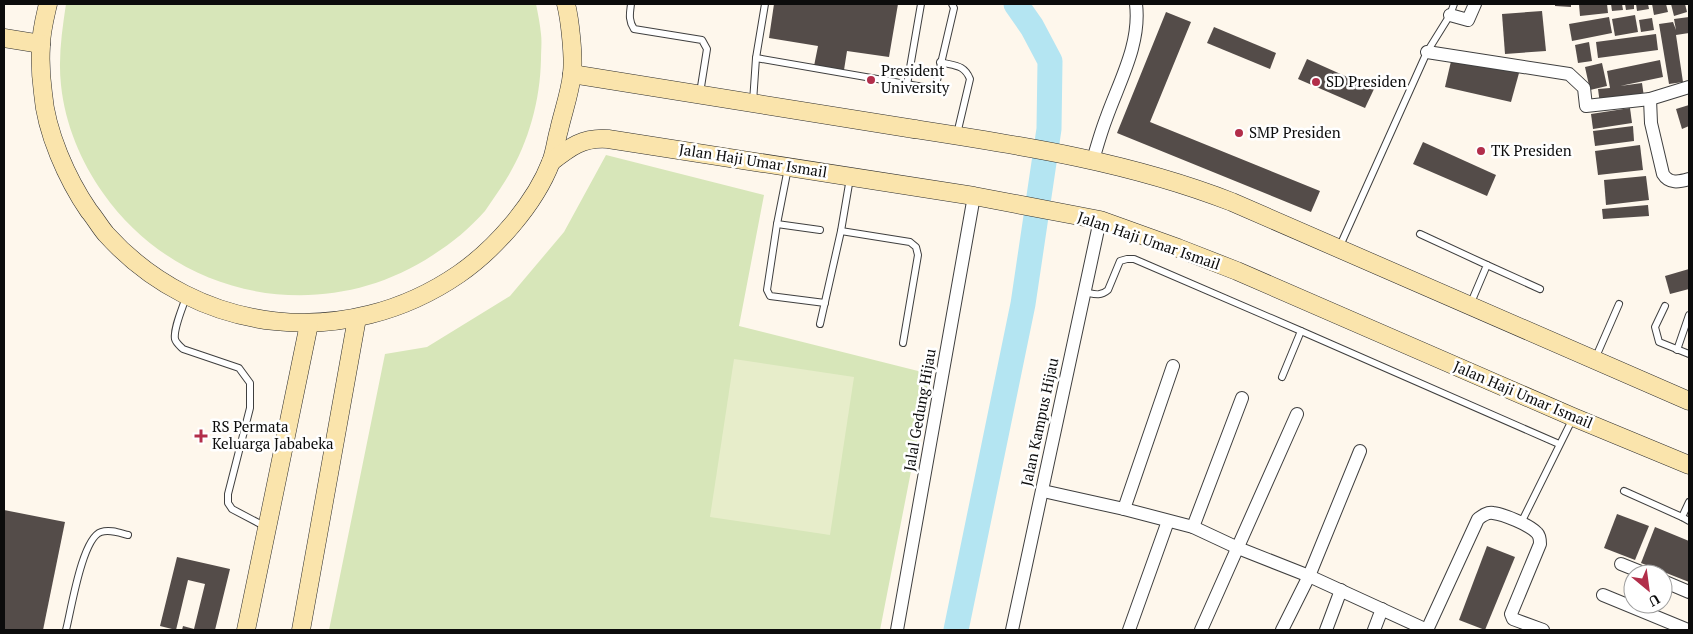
<svg xmlns="http://www.w3.org/2000/svg" width="1693" height="634" font-family="'PT Serif',serif">
  <style>
    .green { fill: #d7e6b9 }
    .pitch { fill: #e7edca }
    .lines { fill: none; stroke-linecap: round; stroke-linejoin: round }
    .river { stroke: #b4e5f2; stroke-width: 25 }
    .building { fill: #544c49 }
    .lane-casing { stroke: #3f3f3f; stroke-width: 8 }
    .street-casing { stroke: #3f3f3f; stroke-width: 14 }
    .secondary-casing { stroke: #2e2e2e; stroke-width: 19 }
    .lane { stroke: #fff; stroke-width: 6 }
    .street { stroke: #fff; stroke-width: 12 }
    .secondary { stroke: #fae4ac; stroke-width: 18 }
    .poi-dot { fill: #b22e4a; stroke: #fff; stroke-width: 2 }
    .labels { text-anchor: middle; stroke-width: 5; stroke-linejoin: round; paint-order: stroke }
    .poi-label { font-size: 15px; fill: #0c0c0c; stroke: #fff; text-anchor: start }
    .street-label { font-size: 15px; fill: #0c0c0c; stroke: #fff }
  </style>
  <rect width="100%" height="100%" fill="#fef7ec"/>
  <g class="green">
    <path d="M66 4H536C538 14 540 24 541 34 542 42 541 51 541 59 540 106 526 151 500 189 495 196 490 204 485 211 470 228 452 243 433 255 324 327 178 300 103 193 81 162 65 124 61 85 58 58 62 31 66 4Z"/>
    <polygon points="606,155 764,195 739,326 930,374 880,630 329,630 385,354 427,347 510,296 564,232"/>
  </g>
  <polygon class="pitch" points="734,359 854,377 830,535 710,517"/>
  <g class="lines">
    <polyline class="river" points="956,630 1023,304 1049,129 1050,61 1032,27 1016,4"/>
  </g>
  <g class="building">
    <polygon points="774,4 898,4 889,57 847,51 844,70 814,66 818,46 769,38"/>
    <polygon points="1555,4 1571,4 1571,7 1555,6"/>
    <polygon points="1579,4 1607,4 1608,13 1580,16"/>
    <polygon points="1611,4 1622,4 1623,10 1612,11"/>
    <polygon points="1625,4 1634,4 1634,9 1626,10"/>
    <polygon points="1636,4 1648,4 1649,9 1637,11"/>
    <polygon points="1652,4 1666,4 1668,12 1654,15"/>
    <polygon points="1671,4 1685,4 1687,12 1674,16"/>
    <polygon points="1542,11 1546,51 1505,54 1502,14"/>
    <polygon points="1166,12 1191,22 1150,122 1320,191 1311,212 1117,133"/>
    <polygon points="1635,15 1638,32 1615,36 1612,19"/>
    <polygon points="1609,17 1612,33 1572,41 1569,24"/>
    <polygon points="1689,17 1689,33 1676,35 1683,82 1669,84 1659,24 1673,22 1676,30 1674,19"/>
    <polygon points="1652,18 1654,30 1641,32 1639,20"/>
    <polygon points="1214,27 1276,53 1270,69 1207,43"/>
    <polygon points="1656,34 1658,50 1598,58 1596,42"/>
    <polygon points="1589,42 1592,61 1578,63 1575,45"/>
    <polygon points="1452,57 1519,73 1511,102 1445,87"/>
    <polygon points="1307,59 1374,89 1365,108 1298,79"/>
    <polygon points="1660,60 1663,77 1620,86 1642,83 1644,97 1600,104 1598,89 1610,88 1607,71"/>
    <polygon points="1602,63 1607,86 1590,90 1585,67"/>
    <polygon points="1689,105 1689,126 1682,129 1676,109"/>
    <polygon points="1630,108 1632,123 1593,129 1591,114"/>
    <polygon points="1633,126 1634,141 1595,146 1593,131"/>
    <polygon points="1423,142 1496,175 1487,196 1413,164"/>
    <polygon points="1640,145 1643,170 1598,175 1595,151"/>
    <polygon points="1646,176 1649,200 1606,205 1604,180"/>
    <polygon points="1648,205 1649,216 1603,219 1602,209"/>
    <polygon points="1689,269 1689,289 1670,294 1665,276"/>
    <polygon points="4,510 65,522 43,630 4,630"/>
    <polygon points="1617,514 1649,526 1635,560 1604,548"/>
    <polygon points="1655,527 1689,541 1689,582 1641,563"/>
    <polygon points="1487,546 1515,557 1485,630 1459,620"/>
    <polygon points="177,557 230,569 215,630 182,630 183,626 194,629 205,584 188,580 176,630 160,626"/>
  </g>
  <g class="lines">
    <defs>
      <g id="lane">
        <path d="M631 4C630 13 628 20 634 29L702 40 707 49 700 93"/>
        <polyline points="756,58 935,89 954,8 952,4"/>
        <path d="M940 62C954 66 964 64 970 79L957 134"/>
        <polyline points="907,85 921,4"/>
        <polyline points="753,102 756,58 765,4"/>
        <polyline points="788,168 777,224 767,290 770,296 825,303"/>
        <polyline points="777,224 820,230"/>
        <polyline points="841,231 910,242 916,247 918,255 903,343"/>
        <polyline points="1420,234 1487,265 1470,305"/>
        <polyline points="1339,248 1427,52 1450,15 1454,4"/>
        <polyline points="1487,265 1540,289"/>
        <path d="M1084 292C1094 294 1100 297 1108 290L1120 261 1127 259H1134L1301 331 1559 444"/>
        <path d="M186 297C183 307 173 329 175 339 176 343 180 346 183 349L239 368 250 383V408L228 494V503L232 509 266 527"/>
        <polyline points="1665,306 1655,327 1659,342 1689,354"/>
        <polyline points="820,324 841,231 850,178"/>
        <polyline points="1677,350 1689,315"/>
        <polyline points="1595,359 1619,304"/>
        <polyline points="1282,377 1301,331"/>
        <polyline points="1624,491 1682,517"/>
        <polyline points="1689,502 1682,517 1689,521"/>
        <polyline points="1521,523 1573,418"/>
        <path d="M66 630C71 611 82 538 101 532 110 529 120 533 128 535"/>
      </g>
      <g id="street">
        <polyline points="1450,15 1468,20 1475,4"/>
        <polyline points="1427,52 1569,74 1584,88 1586,106 1650,99 1689,87"/>
        <path d="M1650 99 1651 123 1663 174C1669 184 1679 182 1689 179"/>
        <path d="M1093 160C1097 146 1101 132 1106 119 1119 82 1141 44 1136 4"/>
        <polyline points="1043,491 1124,509 1193,527 1238,548 1309,576 1427,630"/>
        <polyline points="1124,509 1173,366"/>
        <polyline points="1193,527 1242,398"/>
        <polyline points="1621,564 1646,574"/>
        <polyline points="1663,581 1689,592"/>
        <polyline points="1603,595 1688,630"/>
        <polyline points="897,630 974,196"/>
        <polyline points="1012,630 1100,220"/>
        <polyline points="1129,630 1168,521"/>
        <polyline points="1201,630 1297,414"/>
        <polyline points="1282,630 1309,576 1360,451"/>
        <polyline points="1326,630 1341,590"/>
        <polyline points="1374,630 1382,609"/>
        <path d="M1427 630 1478 519C1482 516 1487 512 1493 513 1503 514 1530 525 1537 533 1540 536 1540 540 1540 544L1511 614 1513 619 1543 630"/>
      </g>
      <g id="secondary">
        <path d="M48 4C45 17 41 32 41 46 40 61 41 78 43 93 46 132 67 179 89 211 95 218 100 227 106 234 198 336 347 351 459 274 495 249 535 204 551 162 555 152 556 140 559 130 563 112 570 93 572 74 574 57 570 20 566 4"/>
        <polyline points="4,38 41,44"/>
        <path d="M572 74C684 92 796 110 908 128 1018 145 1127 161 1232 202L1689 401"/>
        <path d="M551 162C570 147 583 137 608 139L974 196 1100 220 1178 248 1237 271 1573 417 1689 465"/>
        <polyline points="246,630 309,324"/>
        <polyline points="301,630 357,318"/>
      </g>
    </defs>
    <use href="#lane" class="lane-casing"/>
    <use href="#street" class="street-casing"/>
    <use href="#secondary" class="secondary-casing"/>
    <use href="#lane" class="lane"/>
    <use href="#street" class="street"/>
    <use href="#secondary" class="secondary"/>
  </g>
  <g class="poi-dot">
    <circle cx="871" cy="80" r="5"/>
    <circle cx="1316" cy="82" r="5"/>
    <circle cx="1239" cy="133" r="5"/>
    <circle cx="1481" cy="151" r="5"/>
    <path d="M198.5 428.5h5v5h5v5h-5v5h-5v-5h-5v-5h5z"/>
  </g>
  <g class="labels">
    <g class="poi-label">
      <text x="881" y="76">President<tspan x="881" dy="17">University</tspan></text>
      <text x="1326" y="87">SD Presiden</text>
      <text x="1249" y="138">SMP Presiden</text>
      <text x="1491" y="156">TK Presiden</text>
      <text x="212" y="432">RS Permata<tspan x="212" dy="17">Keluarga Jababeka</tspan></text>
    </g>
    <g class="street-label">
      <text transform="translate(753 161) rotate(9)" y="5">Jalan Haji Umar Ismail</text>
      <text transform="translate(1149 241) rotate(19)" y="5">Jalan Haji Umar Ismail</text>
      <text transform="translate(1523 395) rotate(23)" y="5">Jalan Haji Umar Ismail</text>
      <text transform="translate(920 410) rotate(-80)" y="5">Jalal Gedung Hijau</text>
      <text transform="translate(1040 422) rotate(-78)" y="5">Jalan Kampus Hijau</text>
    </g>
  </g>
  <rect width="1693" height="634" fill="none" stroke="#0c0c0c" stroke-width="10"/>
  <g transform="translate(1648 589) rotate(151)"><circle r="24" fill="#ffffff" stroke="#9e9e9e"/>
  <path d="M0-4L9 19L0 12L-9 19Z" fill="#b22e4a"/>
  <text y="-8" font-size="14" font-weight="bold" text-anchor="middle" fill="#0c0c0c">U</text>
  </g>
</svg>
